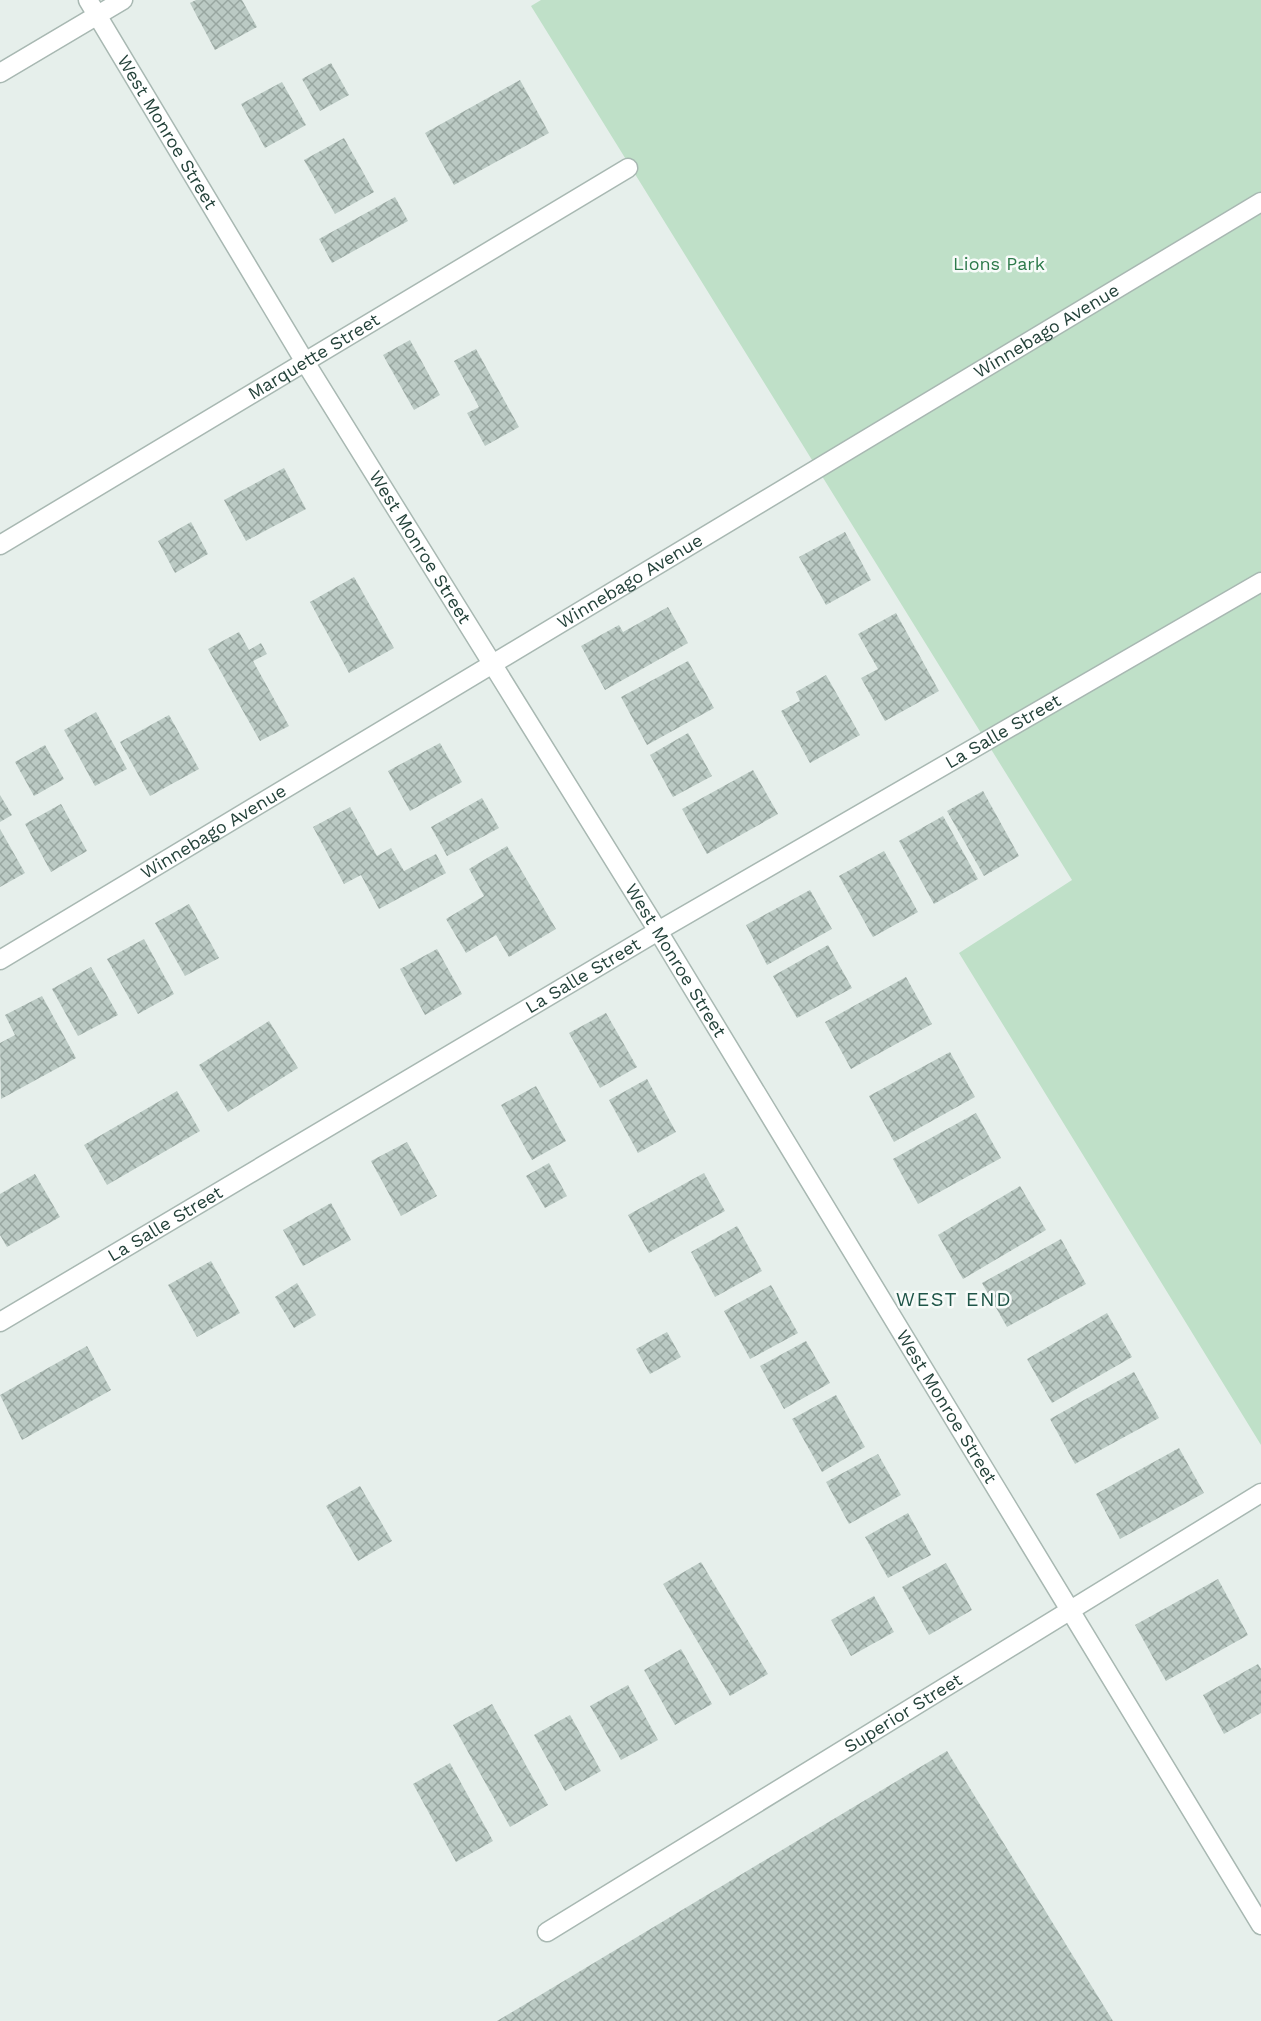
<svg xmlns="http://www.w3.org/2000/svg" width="1261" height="2021" font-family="'Work Sans',sans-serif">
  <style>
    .green { fill: #bfe0c8 }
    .building { fill: url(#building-cross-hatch) }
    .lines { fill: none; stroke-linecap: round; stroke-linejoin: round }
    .minor-casing { stroke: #a8b8b2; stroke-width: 21 }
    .minor { stroke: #fff; stroke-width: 18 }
    .labels { text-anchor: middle; stroke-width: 5; stroke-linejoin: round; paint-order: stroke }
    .street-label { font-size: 18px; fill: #24423a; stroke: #f7fbf9 }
    .park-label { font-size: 18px; fill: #2d7a4b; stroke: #f7fbf9 }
    .neighbourhood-label { font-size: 20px; letter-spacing: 1.5px; fill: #1f5548; stroke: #f7fbf9 }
  </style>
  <defs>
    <pattern id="building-cross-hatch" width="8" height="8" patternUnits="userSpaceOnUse" patternTransform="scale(1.5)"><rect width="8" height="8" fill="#bbcac4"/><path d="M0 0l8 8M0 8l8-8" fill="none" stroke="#98a6a0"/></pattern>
  </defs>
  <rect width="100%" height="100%" fill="#e6efeb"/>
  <polygon class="green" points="541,0 1261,0 1261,1445 959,953 1072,880 531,6"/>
  <g class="building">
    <polygon points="196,0 242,0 257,27 215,50 190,3"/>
    <polygon points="331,63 349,95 320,111 302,79"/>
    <polygon points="520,80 549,133 454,185 425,133"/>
    <polygon points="282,82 306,125 265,148 241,104"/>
    <polygon points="344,138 374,192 335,214 304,160"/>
    <polygon points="395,197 408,221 332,263 319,239"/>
    <polygon points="410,340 440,395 414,410 383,355"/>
    <polygon points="476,349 519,427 485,446 467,413 479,407 454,361"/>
    <polygon points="284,468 306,509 246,541 224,500"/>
    <polygon points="191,522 208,554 175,573 158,541"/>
    <polygon points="845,532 871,580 826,605 799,557"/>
    <polygon points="354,577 394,648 349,673 310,602"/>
    <polygon points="668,607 688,643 605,690 581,646 619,625 623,632"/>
    <polygon points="896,613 939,691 885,721 861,678 878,669 858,634"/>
    <polygon points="239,632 249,650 261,643 267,654 253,661 289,726 260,741 208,649"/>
    <polygon points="688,661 714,708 647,745 621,697"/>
    <polygon points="826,675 860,735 810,763 781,711 800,701 796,692"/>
    <polygon points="96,712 127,769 95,786 64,730"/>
    <polygon points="169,715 199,769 150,796 120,742"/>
    <polygon points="688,733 712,776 673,797 650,755"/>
    <polygon points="440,743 462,782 410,811 388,771"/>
    <polygon points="45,745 64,779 34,796 15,762"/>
    <polygon points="753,770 778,814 707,854 682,809"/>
    <polygon points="983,791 1019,856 984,876 947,811"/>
    <polygon points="0,795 12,815 0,822"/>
    <polygon points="482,798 499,828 447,856 431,827"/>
    <polygon points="61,804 87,851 51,872 25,824"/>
    <polygon points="350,807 377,856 391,848 404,871 436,854 446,873 379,909 361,875 344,884 313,827"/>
    <polygon points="943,816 978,879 934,904 899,841"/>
    <polygon points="0,829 25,873 0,887"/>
    <polygon points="507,846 556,929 509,957 496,935 466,953 446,919 484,896 469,869"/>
    <polygon points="884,851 918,912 873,937 839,876"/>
    <polygon points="810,890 832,929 767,965 746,925"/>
    <polygon points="189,904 219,958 185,976 155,923"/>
    <polygon points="144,939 174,994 138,1014 107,959"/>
    <polygon points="828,945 852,988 797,1018 773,976"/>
    <polygon points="437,949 462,994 425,1015 400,969"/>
    <polygon points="91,967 118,1015 78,1036 52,989"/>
    <polygon points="906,977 932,1024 851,1069 825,1022"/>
    <polygon points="42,996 76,1058 1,1099 0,1043 15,1035 5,1015"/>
    <polygon points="606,1013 637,1067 600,1088 569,1033"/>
    <polygon points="269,1021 298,1068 228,1112 199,1065"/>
    <polygon points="950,1052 975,1097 894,1142 869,1096"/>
    <polygon points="647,1079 676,1132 638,1153 609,1100"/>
    <polygon points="536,1086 566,1141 532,1160 501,1105"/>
    <polygon points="177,1091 200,1131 107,1185 84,1145"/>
    <polygon points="976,1113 1001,1158 918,1204 893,1159"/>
    <polygon points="407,1142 437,1196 401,1216 371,1161"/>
    <polygon points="549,1163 567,1196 545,1208 526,1176"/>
    <polygon points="704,1173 725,1211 649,1253 628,1215"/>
    <polygon points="35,1174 60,1217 7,1247 0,1235 0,1194"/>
    <polygon points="1020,1186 1046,1230 963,1279 938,1235"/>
    <polygon points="331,1203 351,1240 303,1266 283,1230"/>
    <polygon points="737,1226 762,1271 715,1297 691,1252"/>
    <polygon points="1061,1239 1086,1284 1007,1327 982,1283"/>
    <polygon points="211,1261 240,1313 197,1337 168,1285"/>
    <polygon points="297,1283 316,1315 294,1328 275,1297"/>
    <polygon points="771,1285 798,1333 750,1359 724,1311"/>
    <polygon points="1107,1313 1132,1357 1052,1403 1027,1359"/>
    <polygon points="667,1332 681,1357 650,1374 636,1349"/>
    <polygon points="806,1341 830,1383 784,1409 760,1366"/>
    <polygon points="87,1346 111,1390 22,1440 0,1395"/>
    <polygon points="1134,1372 1159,1418 1075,1464 1050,1419"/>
    <polygon points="836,1395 865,1447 822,1472 792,1419"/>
    <polygon points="1179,1448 1204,1493 1120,1539 1096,1494"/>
    <polygon points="878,1454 901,1495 849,1524 826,1482"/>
    <polygon points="360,1486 392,1541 358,1561 326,1506"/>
    <polygon points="908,1513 931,1555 888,1578 865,1537"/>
    <polygon points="701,1562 768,1674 730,1696 663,1584"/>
    <polygon points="946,1563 972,1610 929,1635 902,1587"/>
    <polygon points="1218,1579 1248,1635 1166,1681 1135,1625"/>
    <polygon points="874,1596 894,1632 851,1656 831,1620"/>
    <polygon points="681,1649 712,1704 675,1725 644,1670"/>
    <polygon points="1258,1664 1261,1669 1261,1713 1224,1734 1203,1695"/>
    <polygon points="628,1685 658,1740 621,1760 590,1706"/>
    <polygon points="492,1704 548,1805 510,1827 453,1725"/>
    <polygon points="570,1715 601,1771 565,1791 534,1735"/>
    <polygon points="947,1751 1113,2021 497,2021"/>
    <polygon points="450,1763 493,1841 456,1862 413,1784"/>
  </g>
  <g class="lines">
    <defs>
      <g id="minor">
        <path id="s1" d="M88 0 305 362 658 931 1261 1925"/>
        <polyline points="0,73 123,0"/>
        <path id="s2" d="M0 545 628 168"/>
        <path id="s3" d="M0 960 1261 202"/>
        <path id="s4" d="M0 1322 658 931 1261 582"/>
        <path id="s5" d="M547 1932 1261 1493"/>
      </g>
    </defs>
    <use href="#minor" class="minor-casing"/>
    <use href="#minor" class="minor"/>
  </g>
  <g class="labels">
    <g class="street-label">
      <text dy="6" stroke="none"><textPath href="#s1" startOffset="154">West Monroe Street</textPath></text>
      <text dy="6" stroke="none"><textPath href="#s3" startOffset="1221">Winnebago Avenue</textPath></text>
      <text dy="6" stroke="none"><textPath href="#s2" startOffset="366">Marquette Street</textPath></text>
      <text dy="6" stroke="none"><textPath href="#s1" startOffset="640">West Monroe Street</textPath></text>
      <text dy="6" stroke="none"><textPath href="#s3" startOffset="735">Winnebago Avenue</textPath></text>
      <text dy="6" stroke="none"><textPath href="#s4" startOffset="1164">La Salle Street</textPath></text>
      <text dy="6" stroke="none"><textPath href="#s3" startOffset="249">Winnebago Avenue</textPath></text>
      <text dy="6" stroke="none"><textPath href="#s1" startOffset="1126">West Monroe Street</textPath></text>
      <text dy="6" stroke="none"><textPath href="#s4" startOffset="678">La Salle Street</textPath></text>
      <text dy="6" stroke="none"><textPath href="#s4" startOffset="192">La Salle Street</textPath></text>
      <text dy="6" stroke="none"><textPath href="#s1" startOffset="1648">West Monroe Street</textPath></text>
      <text dy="6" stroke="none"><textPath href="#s5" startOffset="418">Superior Street</textPath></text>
    </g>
    <g class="park-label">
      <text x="999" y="270">Lions Park</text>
    </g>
    <g class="neighbourhood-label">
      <text x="954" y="1306">WEST END</text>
    </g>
  </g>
</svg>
